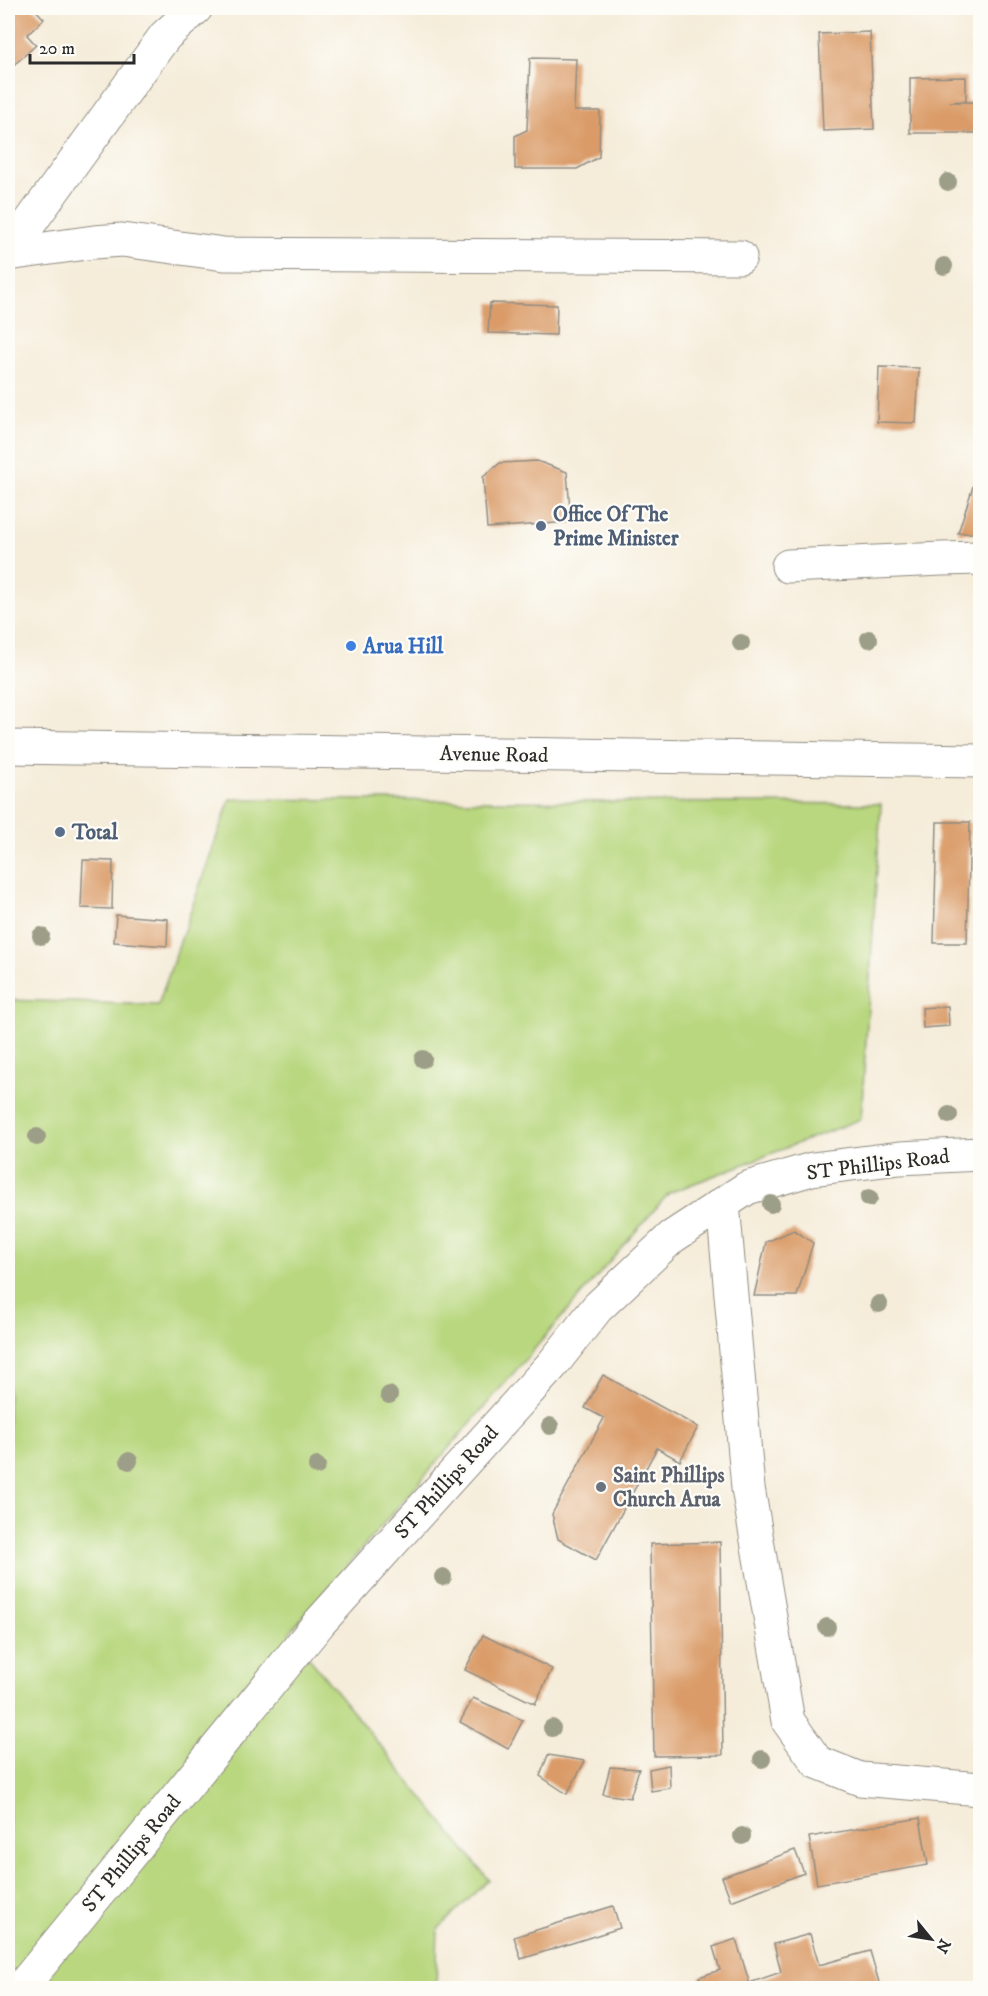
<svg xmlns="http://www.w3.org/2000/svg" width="988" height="1996" font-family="'IM FELL DW Pica',serif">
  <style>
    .green { fill: #b8d77e; stroke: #728154; stroke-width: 1.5 }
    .building { fill: #da9b68 }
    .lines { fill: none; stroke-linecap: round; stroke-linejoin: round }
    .minor-casing { stroke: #908c82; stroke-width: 35 }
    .major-casing { stroke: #908c82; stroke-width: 35 }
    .minor { stroke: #fff; stroke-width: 33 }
    .major { stroke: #fff; stroke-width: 33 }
    .tree { fill: #9d9e87 }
    .service-dot { fill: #5c6f8a; stroke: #fdfcf7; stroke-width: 2 }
    .shop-dot { fill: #3f7fe0; stroke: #fdfcf7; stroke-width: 2 }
    .worship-dot { fill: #6b7280; stroke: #fdfcf7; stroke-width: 2 }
    .labels { text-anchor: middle; stroke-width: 4.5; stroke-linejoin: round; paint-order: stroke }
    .service-label { font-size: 21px; font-weight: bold; fill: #4e5e75; stroke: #fdfcf7; text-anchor: start }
    .shop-label { font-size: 21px; font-weight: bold; fill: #366cbe; stroke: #fdfcf7; text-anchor: start }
    .street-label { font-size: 21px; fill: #2b2b2b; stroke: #fdfcf7 }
    .worship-label { font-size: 21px; font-weight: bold; fill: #5b616d; stroke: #fdfcf7; text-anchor: start }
  </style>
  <rect width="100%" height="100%" fill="#fdfcf7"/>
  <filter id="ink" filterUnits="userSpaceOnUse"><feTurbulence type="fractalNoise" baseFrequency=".0167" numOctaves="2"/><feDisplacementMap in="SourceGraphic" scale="12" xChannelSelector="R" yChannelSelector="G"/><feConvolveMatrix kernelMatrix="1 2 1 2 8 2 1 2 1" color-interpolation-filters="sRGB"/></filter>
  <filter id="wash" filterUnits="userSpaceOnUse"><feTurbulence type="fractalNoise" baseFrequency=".008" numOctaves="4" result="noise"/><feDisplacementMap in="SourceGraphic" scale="24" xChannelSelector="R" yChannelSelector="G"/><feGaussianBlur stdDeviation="1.35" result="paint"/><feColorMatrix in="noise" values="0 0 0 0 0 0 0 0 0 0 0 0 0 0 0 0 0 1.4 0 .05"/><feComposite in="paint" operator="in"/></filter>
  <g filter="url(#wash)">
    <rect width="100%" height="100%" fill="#f5ecd9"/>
    <polygon class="green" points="230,799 881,804 861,1119 669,1193 289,1633 489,1880 438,1929 436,1988 8,1988 8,1000 158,1005"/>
    <g id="blocks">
      <g class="building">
        <polygon points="8,8 34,8 44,19 27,35 36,45 15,64 8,56"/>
        <polygon points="870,32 874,129 823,131 819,34"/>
        <polygon points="530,58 576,59 574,111 600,111 599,157 577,169 515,169 515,136 527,130"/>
        <polygon points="966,77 966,101 950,102 980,102 980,133 910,133 910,78"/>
        <polygon points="490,303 557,305 556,335 488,333"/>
        <polygon points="879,367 919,368 916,423 877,422"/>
        <polygon points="537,461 567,472 571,522 487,528 483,477 500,463"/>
        <polygon points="975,480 980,480 980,533 958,533"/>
        <polygon points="937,822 970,822 967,943 934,943"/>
        <polygon points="83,860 113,861 112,909 81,908"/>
        <polygon points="116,915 168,919 167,946 114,942"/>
        <polygon points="948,1006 949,1026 923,1028 922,1008"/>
        <polygon points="794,1230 813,1243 797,1296 754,1296 766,1242"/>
        <polygon points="603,1375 698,1427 680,1461 657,1448 596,1560 558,1539 552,1514 604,1418 585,1408"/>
        <polygon points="720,1542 723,1755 654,1756 650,1544"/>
        <polygon points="483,1635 552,1669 535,1704 465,1670"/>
        <polygon points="473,1698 523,1720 508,1749 460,1722"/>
        <polygon points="548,1755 585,1761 567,1794 540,1776"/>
        <polygon points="669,1765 670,1788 651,1791 649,1769"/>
        <polygon points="610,1767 639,1769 630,1798 603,1794"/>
        <polygon points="920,1818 928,1865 817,1884 809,1837"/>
        <polygon points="795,1850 804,1873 731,1901 722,1877"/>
        <polygon points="613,1906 620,1928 521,1959 514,1937"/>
        <polygon points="810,1934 819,1965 870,1951 880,1986 871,1988 753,1988 752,1982 781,1972 774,1944"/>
        <polygon points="736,1939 751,1988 703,1988 699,1977 720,1970 713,1947"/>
      </g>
    </g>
  </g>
  <g filter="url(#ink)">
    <use href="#blocks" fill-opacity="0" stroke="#908c82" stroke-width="1.5"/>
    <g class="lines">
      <defs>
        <g id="minor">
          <polyline points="8,253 165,36 196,8"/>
          <polyline points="8,254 94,242 122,240 224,254 740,257"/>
          <polyline points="788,566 942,559 980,558"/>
          <polyline points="723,1204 748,1488 788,1721 817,1762 860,1779 980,1789"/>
          <polyline points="21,1988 320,1622 552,1365 597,1308 672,1237 747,1188 812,1169 900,1158 980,1154"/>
        </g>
        <polyline id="major" points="8,747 980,761"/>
      </defs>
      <use href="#minor" class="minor-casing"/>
      <use href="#major" class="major-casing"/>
      <use href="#minor" class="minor"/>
      <use href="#major" class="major"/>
    </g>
    <g class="tree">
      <circle cx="948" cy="182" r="9"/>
      <circle cx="944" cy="266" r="9"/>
      <circle cx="869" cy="639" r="9"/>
      <circle cx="741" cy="643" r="9"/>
      <circle cx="41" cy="936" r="9"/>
      <circle cx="423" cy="1059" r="9"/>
      <circle cx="949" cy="1115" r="9"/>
      <circle cx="37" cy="1137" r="9"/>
      <circle cx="869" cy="1198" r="9"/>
      <circle cx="771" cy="1204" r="9"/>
      <circle cx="879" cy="1304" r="9"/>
      <circle cx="389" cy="1395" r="9"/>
      <circle cx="550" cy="1426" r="9"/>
      <circle cx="129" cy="1461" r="9"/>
      <circle cx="317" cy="1466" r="9"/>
      <circle cx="443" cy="1577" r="9"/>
      <circle cx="827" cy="1627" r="9"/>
      <circle cx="552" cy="1728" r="9"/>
      <circle cx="762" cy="1759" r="9"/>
      <circle cx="742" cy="1836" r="9"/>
    </g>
  </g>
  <g class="service-dot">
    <circle cx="541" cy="526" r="6"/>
    <circle cx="60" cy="832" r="6"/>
  </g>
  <circle class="shop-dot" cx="351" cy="646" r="6"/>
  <circle class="worship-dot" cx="601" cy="1487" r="6"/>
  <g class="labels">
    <g class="service-label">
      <text x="553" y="521">Office Of The<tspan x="553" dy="24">Prime Minister</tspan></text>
      <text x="72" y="839">Total</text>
    </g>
    <g class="shop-label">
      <text x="363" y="653">Arua Hill</text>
    </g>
    <g class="street-label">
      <text transform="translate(494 754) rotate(1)" y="7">Avenue Road</text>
      <text transform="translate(878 1164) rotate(-7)" y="7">ST Phillips Road</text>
      <text transform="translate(446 1482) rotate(-48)" y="7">ST Phillips Road</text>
      <text transform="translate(131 1853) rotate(-51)" y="7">ST Phillips Road</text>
    </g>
    <g class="worship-label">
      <text x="613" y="1482">Saint Phillips<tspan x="613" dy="24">Church Arua</tspan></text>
    </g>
  </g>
  <rect width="988" height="1996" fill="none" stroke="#fdfcf7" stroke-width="30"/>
  <g transform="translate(931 1939) rotate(120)" stroke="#fdfcf7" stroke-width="4.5" paint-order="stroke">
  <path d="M0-4.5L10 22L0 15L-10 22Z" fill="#2b2b2b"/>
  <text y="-9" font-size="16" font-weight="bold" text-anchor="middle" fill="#2b2b2b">N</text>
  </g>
  <path d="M30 54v9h104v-9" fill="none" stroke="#2b2b2b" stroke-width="3"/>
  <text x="39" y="54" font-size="18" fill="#2b2b2b" stroke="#fdfcf7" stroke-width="4.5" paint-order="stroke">20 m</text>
</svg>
